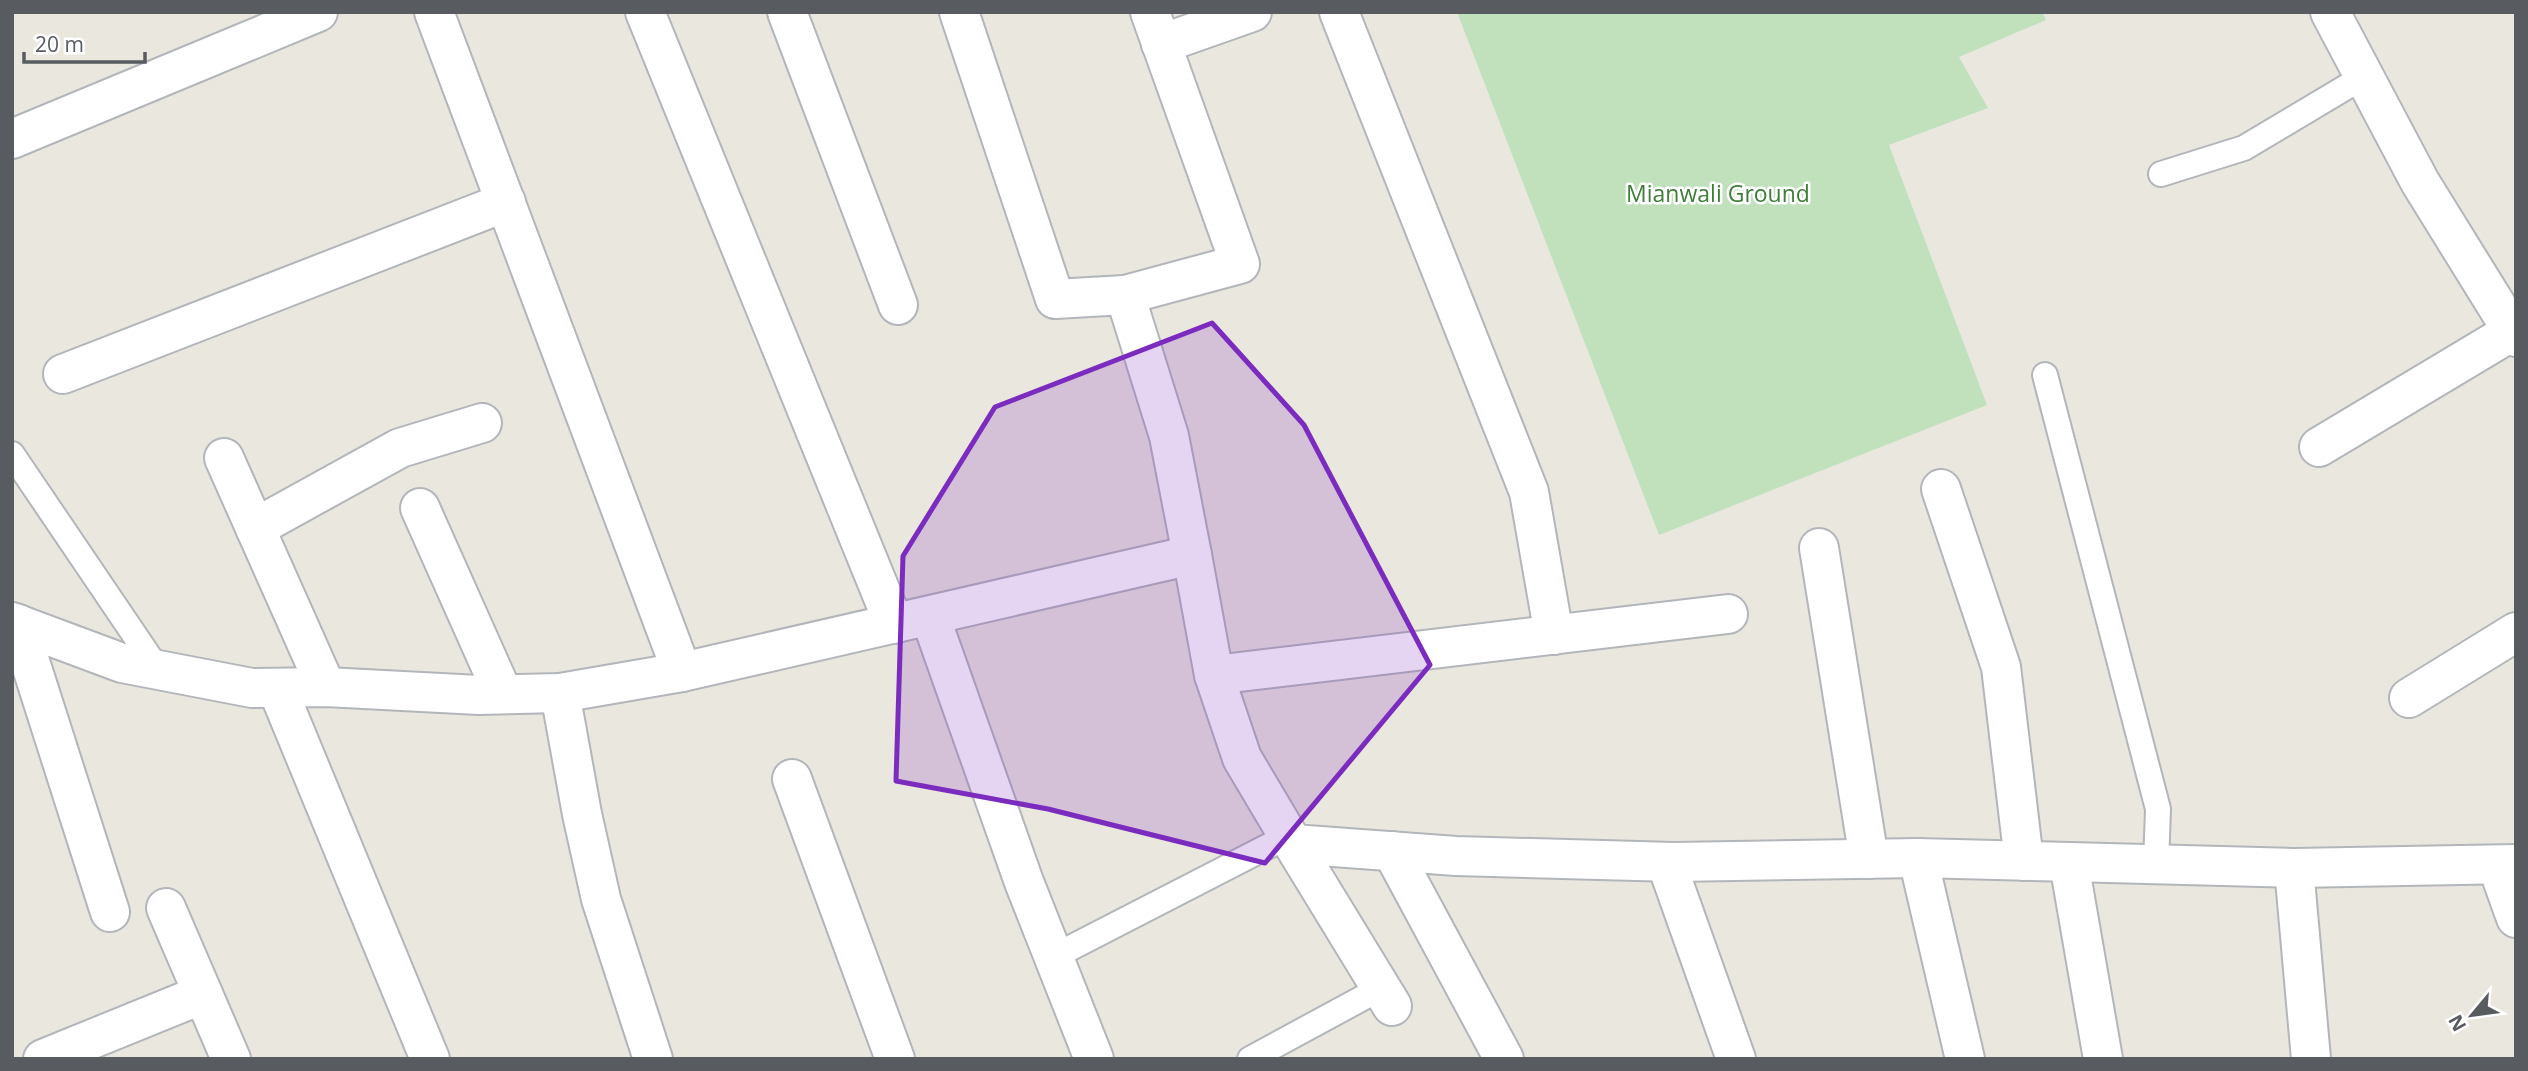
<svg xmlns="http://www.w3.org/2000/svg" width="2528" height="1071" font-family="'Open Sans',sans-serif">
  <style>
    .green { fill: #c1e1bd }
    .lines { fill: none; stroke-linecap: round; stroke-linejoin: round }
    .service-casing { stroke: #b2b6ba; stroke-width: 28 }
    .minor-casing { stroke: #b2b6ba; stroke-width: 42 }
    .tertiary-casing { stroke: #b2b6ba; stroke-width: 42 }
    .service { stroke: #fff; stroke-width: 24 }
    .minor { stroke: #fff; stroke-width: 38 }
    .tertiary { stroke: #fff; stroke-width: 38 }
    .marked { fill: #7b2cbf; fill-opacity: 0.2; stroke: #7b2cbf; stroke-width: 5; stroke-linejoin: round }
    .labels { text-anchor: middle; stroke-width: 5; stroke-linejoin: round; paint-order: stroke }
    .park-label { font-size: 23px; fill: #3e7e39; stroke: #fff }
  </style>
  <rect width="100%" height="100%" fill="#eae7df"/>
  <polygon class="green" points="1457,12 2042,12 2046,20 1959,57 1988,108 1889,145 1987,405 1659,535"/>
  <g class="lines">
    <defs>
      <g id="service">
        <polyline points="2161,174 2244,148 2363,77"/>
        <polyline points="2045,375 2158,809 2156,865"/>
        <polyline points="12,454 159,671"/>
        <polyline points="1053,957 1288,836"/>
        <polyline points="1250,1059 1381,988"/>
      </g>
      <g id="minor">
        <polyline points="434,12 682,672"/>
        <polyline points="645,12 894,624"/>
        <polyline points="787,12 898,305"/>
        <polyline points="959,12 1055,299 1125,295 1240,264 1150,12"/>
        <polyline points="1339,12 1529,492 1554,635"/>
        <polyline points="2330,12 2420,182 2516,337"/>
        <polyline points="1161,44 1252,12"/>
        <polyline points="12,139 318,12"/>
        <polyline points="1125,295 1169,436 1192,555"/>
        <polyline points="63,374 506,202"/>
        <polyline points="2319,447 2516,329"/>
        <polyline points="224,458 326,687"/>
        <polyline points="1941,489 2001,667 2024,861"/>
        <polyline points="420,508 503,694"/>
        <polyline points="255,528 400,448 482,423"/>
        <polyline points="1819,548 1869,859"/>
        <polyline points="930,616 1024,882 1094,1059"/>
        <polyline points="18,624 110,912"/>
        <polyline points="1214,675 1728,614"/>
        <polyline points="277,688 430,1059"/>
        <polyline points="560,693 582,814 601,899 653,1059"/>
        <polyline points="2409,698 2516,632"/>
        <polyline points="792,779 895,1059"/>
        <polyline points="1293,844 1392,1006"/>
        <polyline points="1392,851 1504,1059"/>
        <polyline points="1918,858 1965,1059"/>
        <polyline points="1666,862 1736,1059"/>
        <polyline points="2069,863 2103,1059"/>
        <polyline points="2497,865 2516,918"/>
        <polyline points="166,908 231,1059"/>
        <polyline points="43,1059 203,994"/>
      </g>
      <g id="tertiary">
        <polyline points="12,622 122,663 252,688 326,687 479,695 560,693 682,672 1192,555 1214,675 1242,758 1293,844 1456,856 1674,862 1918,858 2294,868 2516,864"/>
        <polyline points="2294,868 2311,1059"/>
      </g>
    </defs>
    <use href="#service" class="service-casing"/>
    <use href="#minor" class="minor-casing"/>
    <use href="#tertiary" class="tertiary-casing"/>
    <use href="#service" class="service"/>
    <use href="#minor" class="minor"/>
    <use href="#tertiary" class="tertiary"/>
  </g>
  <path class="marked" d="M1212 323 1304 425 1430 665 1265 863 1048 809 896 781 903 556 995 407Z"/>
  <g class="labels">
    <g class="park-label">
      <text x="1718" y="202">Mianwali Ground</text>
    </g>
  </g>
  <rect width="2528" height="1071" fill="none" stroke="#585c60" stroke-width="28"/>
  <g transform="translate(2472 1015) rotate(241)" stroke="#ffffff" stroke-width="5" paint-order="stroke">
  <path d="M0-5L12 26L0 18L-12 26Z" fill="#585c60"/>
  <text y="-10" font-size="19" font-weight="bold" text-anchor="middle" fill="#585c60">N</text>
  </g>
  <path d="M24 52v10h121v-10" fill="none" stroke="#585c60" stroke-width="3.5"/>
  <text x="35" y="52" font-size="21" fill="#585c60" stroke="#ffffff" stroke-width="5" paint-order="stroke">20 m</text>
</svg>
